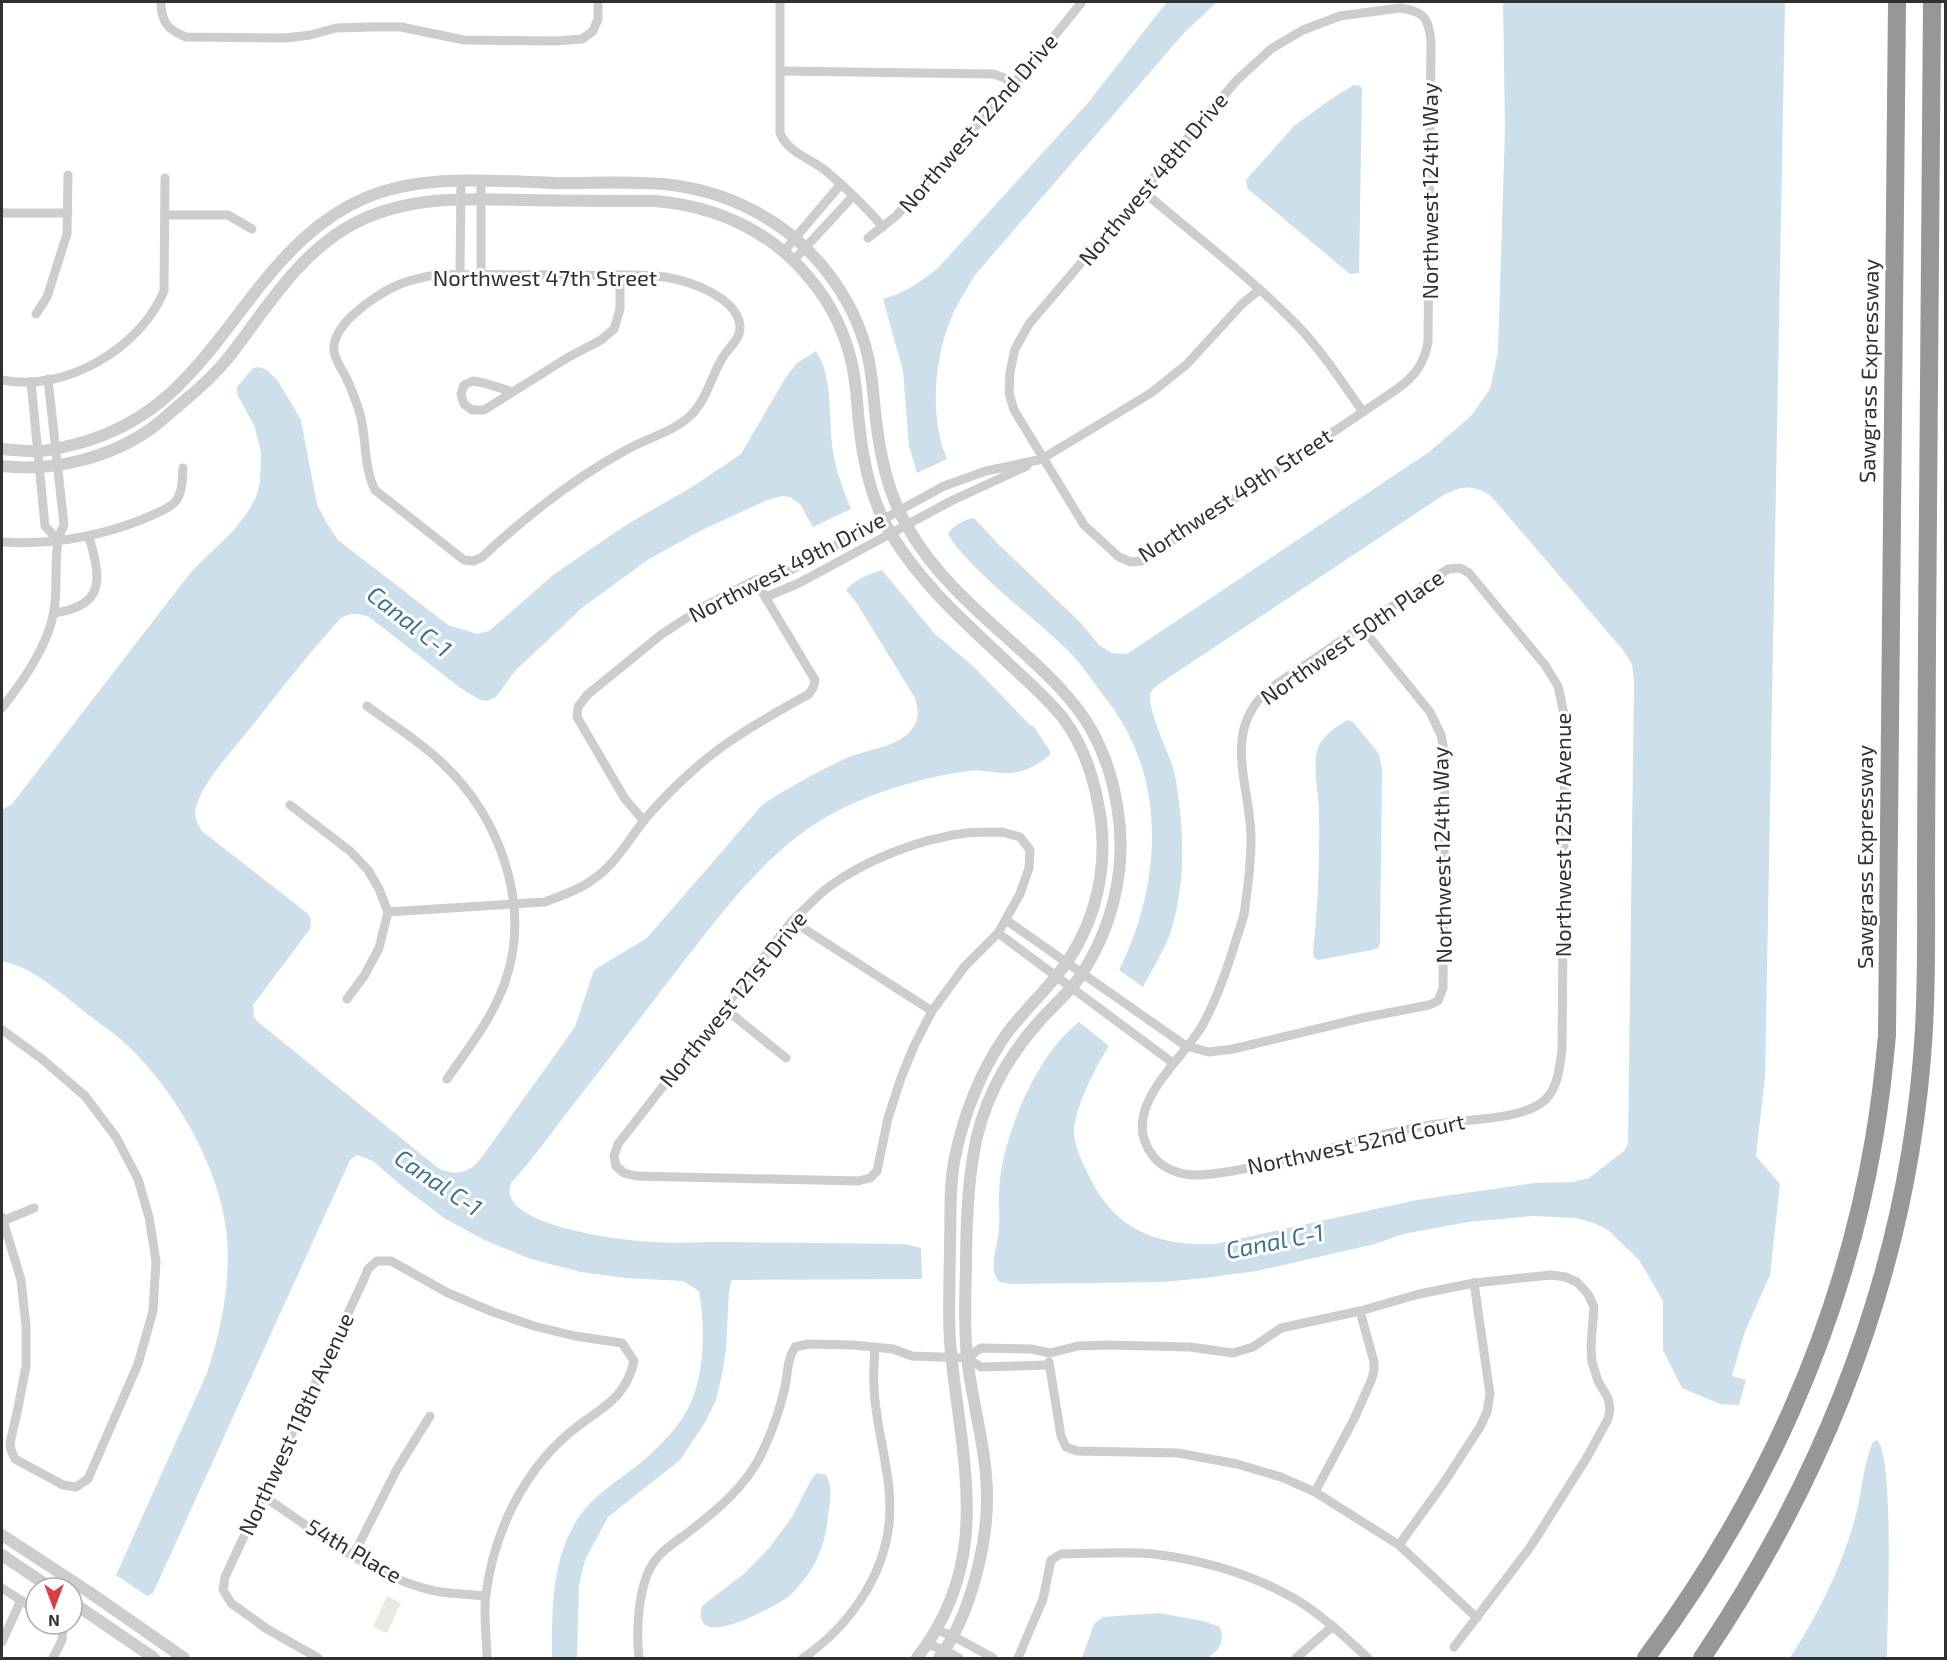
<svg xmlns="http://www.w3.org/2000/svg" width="1947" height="1660" font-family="'Exo 2',sans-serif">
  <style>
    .green { fill: #e6ecdf }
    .water { fill: #ccdfeb }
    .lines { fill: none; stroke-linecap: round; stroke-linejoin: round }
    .minor { stroke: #cdcdcd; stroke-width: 9 }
    .tertiary { stroke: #cdcdcd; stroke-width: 12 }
    .motorway { stroke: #979797; stroke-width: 18 }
    .labels { text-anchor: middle; stroke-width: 6; stroke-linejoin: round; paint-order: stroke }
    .street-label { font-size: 22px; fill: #303030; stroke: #fff }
    .water-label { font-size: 24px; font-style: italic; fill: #42708f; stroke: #fff }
  </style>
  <rect width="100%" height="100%" fill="#fff"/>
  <polygon class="green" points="387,1596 401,1603 387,1633 373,1627"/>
  <g class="water">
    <path d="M1167 2H1217L1184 33 975 275C967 289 958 302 952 316 934 359 929 416 947 459L917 473 909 446 903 371 883 299C904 293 919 283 937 269L1087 104Z"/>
    <path d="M1503 2H1785L1765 1077 1756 1156 1780 1184 1770 1275 1744 1334 1732 1376 1746 1380 1739 1405 1720 1404 1682 1388 1663 1350V1301L1639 1260 1608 1230 1594 1223 1576 1218 1533 1216 1468 1222 1403 1234 1375 1244 1257 1271 1205 1278 1163 1282 1010 1284 1000 1282C987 1273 998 1243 999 1230 1000 1213 998 1196 1000 1179 1006 1129 1038 1053 1079 1022L1109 1046C1096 1066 1075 1107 1074 1131 1074 1146 1082 1161 1088 1174 1114 1230 1156 1246 1215 1244L1417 1200 1534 1183 1573 1182 1589 1178 1625 1150 1628 1143 1634 682 1632 664 1623 650 1490 495C1470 484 1462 486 1442 496L1168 678C1163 682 1155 686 1151 692 1144 704 1172 758 1175 775 1184 828 1187 882 1170 934 1163 952 1152 970 1143 987L1119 970C1157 895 1167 799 1123 724 1116 711 1106 699 1097 687 1090 677 1083 667 1075 658 1043 624 1003 597 971 563 963 554 954 545 948 534 952 526 965 519 974 518L998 544 1080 622 1099 645 1112 653 1127 654 1429 452 1471 416 1490 389 1498 352 1505 128Z"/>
    <polygon points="1354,85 1360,86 1362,89 1359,273 1350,274 1248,189 1246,180 1294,126 1331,99"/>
    <path d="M816 351C834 378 828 420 833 451 836 471 844 491 851 509L813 527 800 504 790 497 782 496 765 501 700 531 649 559 583 607 515 671 496 697 487 701 480 700 459 687 369 617C359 613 350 613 341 618 308 654 278 693 248 731 232 751 202 783 196 807 194 816 197 825 203 832L307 913 311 919 310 929 253 1005 254 1017 258 1022 438 1168C454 1176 467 1174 479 1161L575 1027 594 970 647 938 763 804C790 787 820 770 849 757 869 749 899 747 912 729 920 719 918 710 915 698L856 602 846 590C855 579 869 574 882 570L935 634 974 667 1029 724 1034 727 1050 751V755C1038 764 1025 773 1009 773 996 774 982 769 969 771 921 777 863 795 823 819 765 854 725 909 684 961 648 1008 612 1055 576 1101 554 1129 534 1158 511 1183 494 1224 616 1239 640 1241 668 1244 698 1242 726 1242 786 1243 845 1243 904 1244L921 1248 922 1279 732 1280 729 1292 726 1349 722 1375 716 1400 706 1421 680 1460 608 1517 585 1560 579 1585 577 1658H552C552 1613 551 1565 574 1525 590 1496 616 1483 640 1463 660 1447 682 1424 692 1400 705 1367 705 1325 699 1291L683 1281 626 1278 581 1272 531 1259 484 1240 444 1218 403 1187 373 1161 357 1155 350 1160 153 1593 147 1596 116 1575 207 1373C222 1328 232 1276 226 1229 218 1165 175 1091 129 1047 117 1035 103 1026 90 1016 63 995 35 968 2 961V810L12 804 191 572 234 530 249 510 256 497 260 482 261 452 254 425 237 394V387L253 368 259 367 267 370 278 381 301 420 317 504 326 522 338 540 448 625 477 634 489 631 553 575 626 525 692 487 741 454 786 377 797 363Z"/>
    <path d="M1348 720 1353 722 1379 754 1382 768 1380 944 1378 948 1372 950 1318 960 1314 958 1313 953C1318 906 1320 860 1319 813 1319 795 1312 765 1318 748 1322 737 1337 725 1348 720Z"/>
    <path d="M1877 1440C1895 1457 1887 1625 1887 1658H1790C1817 1616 1840 1571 1854 1522 1862 1496 1862 1467 1873 1442Z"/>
    <path d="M817 1473 826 1475C833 1486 830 1503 828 1516 826 1540 818 1565 801 1583 797 1589 791 1595 785 1599 771 1608 690 1654 702 1606L745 1573 770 1547 792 1517 811 1480Z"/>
    <path d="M1159 1613 1203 1621 1220 1627C1225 1642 1220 1650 1207 1658H1082L1094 1624 1103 1617Z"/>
  </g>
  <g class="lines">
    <g class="minor">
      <path d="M161 2C161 22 168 30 186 37L286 38 310 35 336 28 372 27H401L464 40 556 41 582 39 593 31 598 19V2"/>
      <path d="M780 2V133C788 153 810 158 826 171 846 188 866 207 883 227"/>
      <path d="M1400 8C1424 11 1429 18 1431 42L1428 342C1424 364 1415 376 1397 389L1142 561 1131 562 1119 557 1084 525 1014 410 1009 393 1010 372 1015 349 1029 324 1237 80 1271 49 1303 30 1340 16Z"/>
      <polyline points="781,71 993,74 1005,78 1011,85"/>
      <polyline points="481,182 481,274"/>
      <path d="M1143 191C1194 235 1249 276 1296 324 1322 351 1342 382 1363 412"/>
      <polyline points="2,213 68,213"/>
      <polyline points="165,215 228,215 252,229"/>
      <polyline points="868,238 896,216 1039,55 1082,2"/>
      <polyline points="784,251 841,184"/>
      <polyline points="793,261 853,196"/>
      <polyline points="460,274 461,181"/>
      <path d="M434 275C483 274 533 275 583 275 610 276 639 273 665 277 690 281 737 297 740 326 741 339 729 347 723 357 711 376 707 400 690 416 673 432 647 438 626 450 573 479 525 517 481 558L473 561 464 560 375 490C363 466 367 439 360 414 356 400 351 388 345 375 341 369 337 362 335 355 326 327 377 294 398 285 409 280 422 278 434 275Z"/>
      <polyline points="36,314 47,297 67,234 68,175"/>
      <path d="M2 380C64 393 140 349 164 291L165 178"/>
      <polyline points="31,382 45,526 58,540"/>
      <polyline points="513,392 484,383 473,381 464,385 461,394 464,404 472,410 484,410 567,358 601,340 614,329 620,309 620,276"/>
      <polyline points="1040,460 1151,393 1187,364 1242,304 1259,290"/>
      <path d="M2 542C50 545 97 537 141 520 152 515 165 511 174 503 183 494 182 480 183 468"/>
      <path d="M1460 568 1469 573 1545 665 1558 686 1565 719 1562 1049C1560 1066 1558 1087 1546 1099 1527 1118 1478 1119 1452 1122 1393 1129 1335 1148 1277 1162 1251 1167 1222 1175 1196 1175 1180 1175 1163 1169 1153 1156 1117 1110 1181 1062 1202 1026 1217 999 1227 970 1236 940 1239 930 1244 919 1245 908 1248 886 1251 862 1251 840 1251 784 1220 733 1269 689L1448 569Z"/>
      <polyline points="766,597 799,583 951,501 1027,466"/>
      <path d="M54 613C106 606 101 578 89 537"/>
      <path d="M367 706C391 724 418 740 440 761 500 816 533 906 504 985 491 1020 468 1049 447 1079"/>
      <path d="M2 708C23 681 48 646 54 611 58 588 54 564 58 542 58 536 62 530 64 525L48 379"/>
      <polyline points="290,805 350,851 368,870 379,889 388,912 379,948 364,976 347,999"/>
      <polyline points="644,821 625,799 577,717 578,707 587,695 662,634 705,606 755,580 789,571 944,486 986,471 1043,459"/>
      <path d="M1002 832 1020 837 1030 850 1029 868 1020 894 998 933 965 966 932 1011 914 1046 901 1078 888 1118 877 1171 870 1178 858 1181 636 1176 624 1173 616 1166 614 1156 618 1144 792 921C803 911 814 899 826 889 863 861 918 839 966 833 978 832 990 832 1002 832Z"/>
      <path d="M388 912 545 902C560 896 577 891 591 881 615 865 628 841 645 819 659 803 674 787 690 773 724 741 768 717 809 694L813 688 815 680 755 580"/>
      <polyline points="1006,920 1186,1046 1209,1052 1233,1049 1362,1018 1429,1005 1438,1001 1443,988 1445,756 1441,735 1430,712 1362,628"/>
      <polyline points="792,921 932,1011"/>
      <polyline points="998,933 1173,1063"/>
      <polyline points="724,1008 786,1058"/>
      <polyline points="2,1030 42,1059 85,1096 116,1137 138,1179 149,1217 156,1261 153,1311 138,1364 88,1479 76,1487 63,1485 15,1459 11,1450 10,1443 18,1408 26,1366 26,1326 21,1280 2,1217"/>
      <polyline points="3,1221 34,1208"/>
      <polyline points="967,1358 981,1348 1031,1349 1050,1353 1078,1346 1108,1345 1190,1347 1233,1353 1253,1347 1281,1328 1360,1311 1419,1294 1474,1283 1551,1275 1565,1277 1577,1282 1588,1294 1594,1307 1591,1345 1592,1362 1598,1381 1608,1398 1610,1409 1608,1419 1586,1459 1531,1546 1454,1647"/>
      <polyline points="1049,1362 1061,1436 1066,1447 1077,1451 1178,1453 1237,1464 1281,1477 1315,1492 1399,1545 1477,1618"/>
      <polyline points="1315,1492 1354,1419 1371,1381 1374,1371 1374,1362 1360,1311"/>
      <path d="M263 1496C316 1531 371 1577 435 1591 451 1594 469 1594 485 1596"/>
      <polyline points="1399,1545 1443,1484 1480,1427 1487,1412 1490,1394 1474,1283"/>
      <polyline points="353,1556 397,1469 430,1416"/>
      <polyline points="2,1588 36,1610"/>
      <polyline points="937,1630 953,1636 993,1658"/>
      <polyline points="2,1642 21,1600"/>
      <polyline points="928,1644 946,1651 959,1658"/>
      <polyline points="53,1658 62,1640 63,1630 58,1624"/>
      <path d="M318 1658 267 1629 231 1603 223 1590 225 1577 364 1279 368 1269 377 1261H391L448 1293 493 1312 534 1326 575 1336 622 1343 634 1361C625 1402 597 1409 568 1434 522 1474 494 1533 486 1594 483 1615 487 1638 487 1658"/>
      <path d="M639 1658C636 1632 638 1588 652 1565 660 1551 677 1541 690 1531 717 1510 745 1487 761 1455 771 1434 780 1410 785 1387 788 1372 787 1360 795 1347L808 1344 853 1345 893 1349 912 1356 967 1358 981 1367 1048 1365"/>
      <path d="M803 1658C847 1628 883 1579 889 1524 894 1478 876 1434 874 1388 873 1375 874 1361 875 1347"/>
      <path d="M1018 1658 1043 1599 1051 1560 1061 1554C1091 1554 1123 1551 1153 1554 1203 1560 1254 1575 1297 1600 1323 1616 1346 1638 1368 1658"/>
      <polyline points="1296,1658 1333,1626"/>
    </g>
    <g class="tertiary">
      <path d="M2 449C14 450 27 452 39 451 51 451 64 447 76 444 164 421 200 363 253 295 283 256 318 218 365 198 426 172 498 182 563 183 596 183 630 181 663 184 726 190 784 219 824 268 845 294 861 325 868 357 873 377 873 398 876 419 880 456 888 494 907 526 936 578 982 615 1025 654 1050 677 1074 700 1091 729 1105 754 1114 783 1118 812 1127 869 1112 930 1079 978 1067 995 1050 1008 1037 1024 1004 1061 980 1108 973 1157 967 1194 966 1232 966 1269 965 1298 964 1328 967 1357 972 1402 986 1447 987 1493 988 1544 970 1617 939 1658"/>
      <path d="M2 466C53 472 110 458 152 428 163 420 173 410 183 402 200 388 215 374 229 357 267 308 301 249 359 221 413 195 470 199 528 200 571 201 613 201 655 201 716 206 772 231 811 280 831 304 845 333 852 364 857 386 857 409 860 432 864 467 874 507 893 537 924 587 967 624 1008 663 1027 681 1047 698 1063 718 1086 748 1096 784 1101 821 1108 879 1091 936 1053 980 1037 1000 1017 1018 1003 1039 979 1075 964 1114 955 1157 949 1185 951 1214 950 1242 950 1282 947 1323 952 1362 964 1471 991 1563 917 1658"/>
      <polyline points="2,1535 89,1592 184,1658"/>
      <polyline points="2,1555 51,1588"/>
      <polyline points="72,1602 154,1658"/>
    </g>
    <g class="motorway">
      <path d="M1646 1658C1760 1505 1842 1328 1874 1139 1880 1104 1884 1069 1887 1035L1897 2"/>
      <path d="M1702 1658C1830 1468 1911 1259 1924 1029 1927 974 1926 920 1926 866 1926 792 1926 718 1927 643 1928 429 1931 215 1932 2"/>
    </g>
  </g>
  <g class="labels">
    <g class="street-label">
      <text transform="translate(978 123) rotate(-49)" y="8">Northwest 122nd Drive</text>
      <text transform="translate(1153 179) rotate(-50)" y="8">Northwest 48th Drive</text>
      <text transform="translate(1430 191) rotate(-90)" y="8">Northwest 124th Way</text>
      <text x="545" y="286">Northwest 47th Street</text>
      <text transform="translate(1869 371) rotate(-89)" y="8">Sawgrass Expressway</text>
      <text transform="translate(1235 495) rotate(-33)" y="8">Northwest 49th Street</text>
      <text transform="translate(787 567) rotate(-27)" y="8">Northwest 49th Drive</text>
      <text transform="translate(1352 637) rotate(-35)" y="8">Northwest 50th Place</text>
      <text transform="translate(1563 835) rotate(-90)" y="8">Northwest 125th Avenue</text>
      <text transform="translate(1442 855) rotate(-91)" y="8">Northwest 124th Way</text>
      <text transform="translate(1865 857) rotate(-90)" y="8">Sawgrass Expressway</text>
      <text transform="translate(733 999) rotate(-51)" y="8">Northwest 121st Drive</text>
      <text transform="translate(1356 1144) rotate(-12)" y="8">Northwest 52nd Court</text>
      <text transform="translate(296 1424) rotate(-65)" y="8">Northwest 118th Avenue</text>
      <text transform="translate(354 1551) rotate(30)" y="8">54th Place</text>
    </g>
    <g class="water-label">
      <text transform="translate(409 622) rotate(38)" y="8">Canal C-1</text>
      <text transform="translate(438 1183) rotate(34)" y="8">Canal C-1</text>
      <text transform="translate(1275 1242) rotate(-11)" y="8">Canal C-1</text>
    </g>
  </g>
  <rect width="1947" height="1660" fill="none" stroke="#303030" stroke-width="6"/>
  <g transform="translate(54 1606) rotate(180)"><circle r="28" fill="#ffffff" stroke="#acacac" stroke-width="1.5"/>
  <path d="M0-4.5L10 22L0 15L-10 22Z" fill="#dc3d47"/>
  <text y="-9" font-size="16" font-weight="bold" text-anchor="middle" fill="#303030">N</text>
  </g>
</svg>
